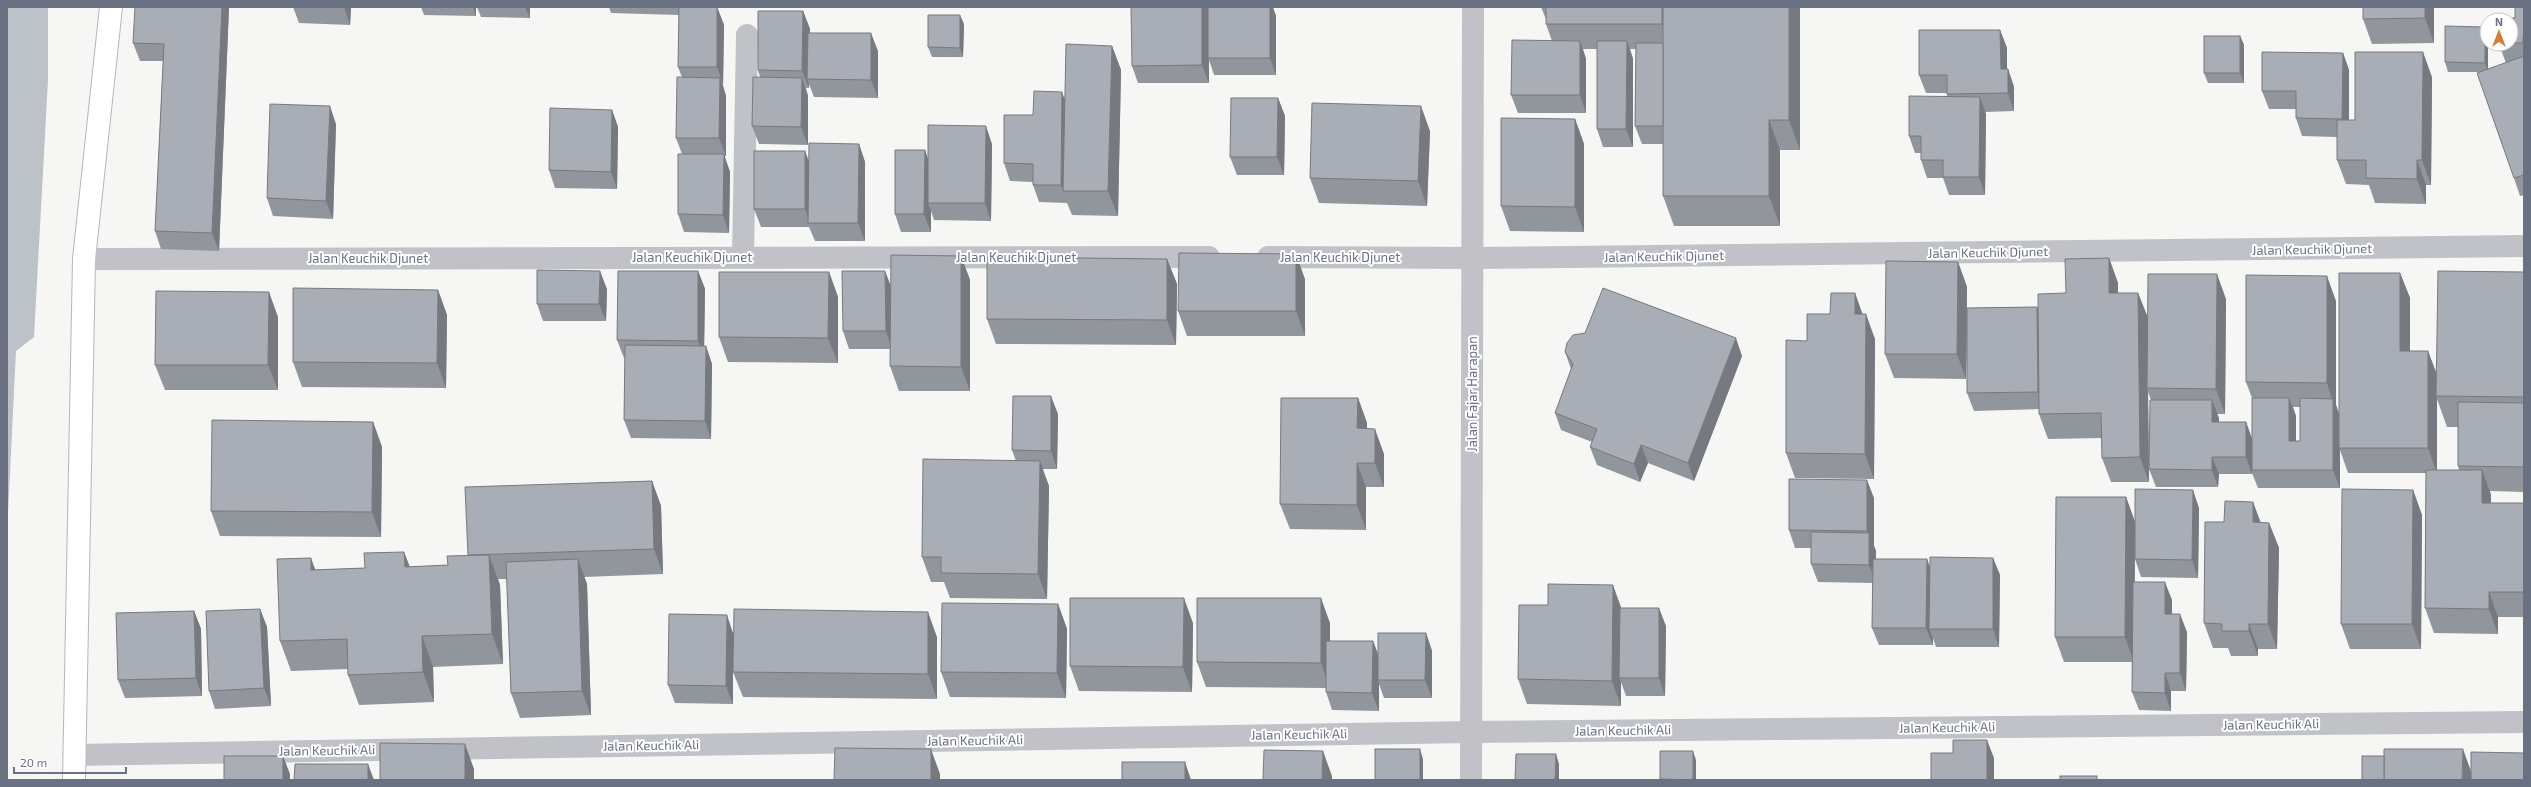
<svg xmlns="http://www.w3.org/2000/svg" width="2531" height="787" font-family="'Exo 2',sans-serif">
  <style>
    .water { fill: #bcc2c8 }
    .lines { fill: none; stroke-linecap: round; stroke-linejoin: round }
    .secondary-casing { stroke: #b3b6bb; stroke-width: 24 }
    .street { stroke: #c0c2c7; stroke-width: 22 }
    .secondary { stroke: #fff; stroke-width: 22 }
    .wall { fill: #91959c; fill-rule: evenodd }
    .shaded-wall { fill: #76797f }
    .building { fill: #a9adb5; stroke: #76797f }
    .labels { text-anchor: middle; stroke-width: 4; stroke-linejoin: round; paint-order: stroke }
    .street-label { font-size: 13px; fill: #697182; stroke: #fff }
  </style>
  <rect width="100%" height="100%" fill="#f6f7f4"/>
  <polygon class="water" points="7,7 48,7 48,80 34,337 16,351 7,534"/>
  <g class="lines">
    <defs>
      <polyline id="secondary" points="74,780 84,259 111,7"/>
    </defs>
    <use href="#secondary" class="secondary-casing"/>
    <g class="street">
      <polyline points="743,256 747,35"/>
      <polyline points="1268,257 1473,258 2524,246"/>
      <polyline points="84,259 1209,257"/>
      <polyline points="73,755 1472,732 2524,722"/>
      <polyline points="1471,780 1473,7"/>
    </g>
    <use href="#secondary" class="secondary"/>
  </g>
  <g class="wall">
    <polygon points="229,7 219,251 161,249 155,231 163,61 140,61 133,43"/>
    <polygon points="293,7 351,7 350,25 299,23"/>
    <polygon points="421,7 476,7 476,16 424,15"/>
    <polygon points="477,7 530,7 530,18 481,17"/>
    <polygon points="609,7 717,7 724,25 723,85 726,96 726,156 724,156 730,172 729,233 684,232 678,214 682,154 676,138 682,77 678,67 679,15 611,13"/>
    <polygon points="1541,7 1800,7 1800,150 1780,150 1780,226 1674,226 1663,196 1663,144 1642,144 1635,126 1636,49 1630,49 1633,59 1633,147 1603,147 1597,129 1597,49 1583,49 1586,59 1586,113 1518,113 1511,95 1552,41 1546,24 1546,19"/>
    <polygon points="2363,7 2434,7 2434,43 2372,44 2363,19"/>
    <polygon points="2524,7 2524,195 2520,196 2514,178 2479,72 2448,72 2445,62 2488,44 2488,69 2506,63 2499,44 2511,44 2511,20 2515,18"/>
    <polygon points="803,11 810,29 810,33 878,51 878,98 814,97 809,84 809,88 806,88 808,96 808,145 759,144 752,126 760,77 758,70"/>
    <polygon points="1276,16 1276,75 1214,75 1209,60 1209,83 1138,83 1132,66"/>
    <polygon points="964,24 963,57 932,57 928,47"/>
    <polygon points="2000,30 2007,48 2007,69 2008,69 2014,87 2014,111 1985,112 1986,114 1985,195 1949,195 1943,178 1927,178 1921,160 1921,153 1915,153 1909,136 1947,96 1947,93 1926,93 1919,75"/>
    <polygon points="2240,36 2244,45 2244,83 2208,83 2204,73"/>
    <polygon points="1112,46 1121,70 1118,216 1072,215 1067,203 1039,202 1033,185 1033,182 1010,181 1004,163 1033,115 1064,98"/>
    <polygon points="2343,53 2349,70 2349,120 2355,120 2432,77 2431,185 2426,185 2426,204 2375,203 2369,185 2346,184 2337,160 2337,137 2302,136 2296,118 2296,109 2269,109 2262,91"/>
    <polygon points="1278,98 1285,116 1284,175 1237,175 1230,157"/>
    <polygon points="612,110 618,127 617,189 555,188 549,170"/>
    <polygon points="1575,119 1584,144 1584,232 1510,231 1501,206"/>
    <polygon points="336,124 333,219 273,216 267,198"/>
    <polygon points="1430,131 1427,206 1319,203 1310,178"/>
    <polygon points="859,144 865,162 865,241 815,241 809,227 761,227 754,209 805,151 809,161"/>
    <polygon points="992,144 991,221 934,220 931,211 931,232 901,232 895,214 925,150 928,159"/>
    <polygon points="961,256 970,280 970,391 899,391 890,366 890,349 849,349 843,331 885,271 890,285"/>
    <path d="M2109 258 2118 283V293H2138L2148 318V336L2226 299 2225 414H2217L2219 418V422H2246L2252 438V398L2246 382 2336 301V405L2339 414 2400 273 2410 298V351H2428L2437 374 2524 272V492L2490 491 2491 495V503H2524V617H2498V634L2434 633 2425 608 2426 473H2348L2340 450V488H2258L2252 473V474H2219L2218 487H2156L2149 469V482H2111L2102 458V438L2048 439 2039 414V409L1974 411 1967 393V339L1966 379 1894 378 1885 354 1958 262 1967 287V308L2037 307 2039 311 2066 293ZM2148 392 2151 400 2149 461ZM2437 399 2447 427H2458V466L2459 470H2437ZM2293 407H2300V441H2296V416Z"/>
    <polygon points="1167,259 1177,284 1176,345 996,344 987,319"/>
    <polygon points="698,271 705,289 704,346 706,346 712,364 711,439 631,438 624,420 625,358 624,358 617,340"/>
    <polygon points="829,272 838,297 838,363 728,362 719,337"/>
    <polygon points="1305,279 1305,336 1187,336 1178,311"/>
    <polygon points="607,289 606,321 543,321 537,304"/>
    <polygon points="438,290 447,315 446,388 302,387 293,362"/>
    <polygon points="1855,293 1862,314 1875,339 1874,479 1795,478 1786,453 1807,341 1830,314"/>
    <polygon points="278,317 278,390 165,390 155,365"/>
    <polygon points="1565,352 1742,356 1694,481 1648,463 1640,482 1597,465 1590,447 1592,442 1561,430 1555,413 1571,369"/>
    <polygon points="1358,398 1367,423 1367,429 1384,454 1384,487 1366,487 1366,530 1290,529 1280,504"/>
    <polygon points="1058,414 1057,469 1042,469 1049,486 1047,599 950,598 944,582 931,582 922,557 1016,461 1012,450"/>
    <polygon points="373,422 382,447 381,537 220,536 211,511"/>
    <polygon points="652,481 661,506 663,574 584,577 587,584 591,715 520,718 511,693 507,579 498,579 500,585 503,664 433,667 434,702 359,705 348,675 348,669 291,671 280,641 315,570 365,568 404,552 410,567 448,565 468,556 468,555"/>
    <polygon points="2413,490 2422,515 2421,649 2350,649 2341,624"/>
    <polygon points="2126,497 2135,522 2135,582 2172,600 2172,614 2187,632 2186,691 2171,691 2171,711 2139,710 2132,692 2132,662 2064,662 2055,637"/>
    <polygon points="1874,498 1874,546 1876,551 1876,559 1927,559 1930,568 1993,558 2000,575 1999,647 1936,647 1933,638 1933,645 1879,645 1872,628 1873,583 1818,582 1811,564 1811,548 1795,548 1789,530"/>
    <polygon points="2253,502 2260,522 2269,523 2279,548 2277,649 2258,649 2258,656 2231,656 2228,648 2213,648 2204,623 2224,522"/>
    <polygon points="2199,508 2198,578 2141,577 2135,559"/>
    <polygon points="1058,604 1067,629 1066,698 950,697 941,672"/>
    <polygon points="1621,608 1666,626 1665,696 1626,696 1621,682 1621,706 1527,704 1518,679"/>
    <polygon points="260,609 267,627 271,706 215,709 209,691"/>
    <polygon points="194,611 201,629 202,696 125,698 118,680"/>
    <polygon points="1193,623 1192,692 1079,691 1070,666"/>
    <polygon points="1330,623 1330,641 1373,641 1378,655 1426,633 1432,651 1432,698 1384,698 1379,684 1379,711 1332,710 1326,692 1326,688 1206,687 1197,662"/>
    <polygon points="733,633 733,704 675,703 668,685"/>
    <polygon points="937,637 937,699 743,697 733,672"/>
    <polygon points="1696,760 1696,780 1661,780 1660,779"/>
  </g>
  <g class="shaded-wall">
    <polygon points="222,7 229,7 219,251 212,233"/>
    <polygon points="344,7 351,7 350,25"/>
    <polygon points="473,7 476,7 476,16"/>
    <polygon points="525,7 530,7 530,18"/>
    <polygon points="717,7 724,25 723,85 717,67"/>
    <polygon points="1202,7 1208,7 1208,58 1209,60 1209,83 1202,65"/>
    <polygon points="1270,7 1273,7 1276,16 1276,75 1270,58"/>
    <polygon points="1662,7 1671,7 1671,49 1662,24"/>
    <polygon points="1789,7 1800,7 1800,150 1789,120"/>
    <polygon points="2425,7 2434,7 2434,43 2425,18"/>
    <polygon points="803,11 810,29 809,79 807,79 809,84 809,88 802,71"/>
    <polygon points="960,15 964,24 963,57 960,48"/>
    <polygon points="2485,27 2487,33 2487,44 2488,44 2488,72 2485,63"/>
    <polygon points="2000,30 2007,48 2007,87 2001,69"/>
    <polygon points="871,33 878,51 878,98 871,80"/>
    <polygon points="2240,36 2244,45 2244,83 2240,73"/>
    <polygon points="2523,37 2524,40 2524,46 2523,43"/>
    <polygon points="1580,41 1586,59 1586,113 1580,95"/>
    <polygon points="1627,41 1633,59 1633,147 1626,129"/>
    <polygon points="1112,46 1121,70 1118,216 1108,191"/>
    <polygon points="2423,52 2432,77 2431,185 2422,160"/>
    <polygon points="2343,53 2349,70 2349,137 2342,119"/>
    <polygon points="2008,69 2014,87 2014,111 2008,93"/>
    <polygon points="720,78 726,96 726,156 719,138"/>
    <polygon points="802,78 808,96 808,145 801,127"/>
    <polygon points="1062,92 1068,109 1063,191 1061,185"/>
    <polygon points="1980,97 1986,114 1985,195 1979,177"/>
    <polygon points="1278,98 1285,116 1284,175 1277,157"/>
    <polygon points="330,106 336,124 333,219 326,201"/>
    <polygon points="1421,106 1430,131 1427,206 1418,181"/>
    <polygon points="612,110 618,127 617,189 611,172"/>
    <polygon points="1575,119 1584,144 1584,232 1575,207"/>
    <polygon points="1769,120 1780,150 1780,226 1769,196"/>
    <polygon points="986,126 992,144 991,221 985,203"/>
    <polygon points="859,144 865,162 865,241 858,223"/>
    <polygon points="925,150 931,168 928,203 931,211 931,232 924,214"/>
    <polygon points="805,151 811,169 810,223 805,209"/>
    <polygon points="724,154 730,172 729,233 723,215"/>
    <polygon points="2417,160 2426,185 2426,204 2417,179"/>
    <polygon points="1296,254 1305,279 1305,336 1296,311"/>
    <polygon points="961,256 970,280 970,391 961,367"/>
    <polygon points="2109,258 2118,283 2118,318 2109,293"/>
    <polygon points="1167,259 1177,284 1176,345 1167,320"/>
    <polygon points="1958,262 1967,287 1966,379 1957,354"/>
    <polygon points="600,271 607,289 606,321 599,304"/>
    <polygon points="698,271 705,289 704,359 698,341"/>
    <polygon points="885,271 892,289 892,349 886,331"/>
    <polygon points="829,272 838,297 838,363 828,338"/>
    <polygon points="2400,273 2410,298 2410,376 2400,351"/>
    <polygon points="2217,274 2226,299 2225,414 2216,389"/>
    <polygon points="2327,276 2336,301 2336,405 2340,417 2339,448 2340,450 2340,488 2333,470 2333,402 2327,383"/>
    <polygon points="438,290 447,315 446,388 437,363"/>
    <polygon points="269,292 278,317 278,390 268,365"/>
    <polygon points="1855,293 1864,318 1855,314"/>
    <polygon points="2138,293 2148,318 2148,388 2147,388 2148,392 2149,482 2140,457"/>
    <polygon points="2037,307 2044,325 2044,409 2038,392"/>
    <polygon points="1866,314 1875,339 1874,479 1865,454"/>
    <polygon points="1736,338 1742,356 1694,481 1688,463"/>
    <polygon points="706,346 712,364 711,439 705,421"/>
    <polygon points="2428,351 2437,376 2436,396 2437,399 2437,473 2428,448"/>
    <polygon points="1051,396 1058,414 1057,469 1051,451"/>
    <polygon points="1358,398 1367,423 1366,453 1357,428"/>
    <polygon points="2289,398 2296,416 2296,459 2289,441"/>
    <polygon points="2212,400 2219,418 2219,440 2212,422"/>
    <polygon points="373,422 382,447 381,537 372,512"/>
    <polygon points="2246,422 2252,440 2252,474 2246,457"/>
    <polygon points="1375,429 1384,454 1384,487 1375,463"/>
    <polygon points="1641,445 1648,463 1640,482 1634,464"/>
    <polygon points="2212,457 2219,474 2218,487 2212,470"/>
    <polygon points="1040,461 1049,486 1047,599 1038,574"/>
    <polygon points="1357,463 1366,487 1366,530 1357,505"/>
    <polygon points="2482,470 2491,495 2491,528 2482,503"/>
    <polygon points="1867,480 1874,498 1874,546 1876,551 1876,583 1869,565 1869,536 1867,531"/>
    <polygon points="652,481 661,506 663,574 654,549"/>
    <polygon points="2193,490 2199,508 2198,578 2192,560"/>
    <polygon points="2413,490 2422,515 2421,649 2412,624"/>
    <polygon points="2126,497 2135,522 2134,662 2125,637"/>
    <polygon points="2253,502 2262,526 2253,522"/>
    <polygon points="2269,523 2279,548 2277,649 2268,624"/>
    <polygon points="404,552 415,582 405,567"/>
    <polygon points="489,555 500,585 503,664 492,634"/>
    <polygon points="311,558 322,588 311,570"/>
    <polygon points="1993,558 2000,575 1999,647 1993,629"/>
    <polygon points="578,559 587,584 591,715 582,691"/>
    <polygon points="1927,559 1933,577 1929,629 1933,638 1933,645 1926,628"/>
    <polygon points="2165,582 2172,600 2172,632 2165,614"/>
    <polygon points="1613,585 1622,610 1619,678 1621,682 1621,706 1612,681"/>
    <polygon points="2489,592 2498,617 2498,634 2489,609"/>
    <polygon points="1184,598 1193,623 1192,692 1183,667"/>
    <polygon points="1321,598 1330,623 1330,688 1321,663"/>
    <polygon points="1058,604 1067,629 1066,698 1057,673"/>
    <polygon points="1659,608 1666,626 1665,696 1659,678"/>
    <polygon points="260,609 267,627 271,706 264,688"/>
    <polygon points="194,611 201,629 202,696 196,678"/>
    <polygon points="928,612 937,637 937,699 928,674"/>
    <polygon points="2180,614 2187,632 2186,691 2180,673"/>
    <polygon points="727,615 733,633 733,704 726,686"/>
    <polygon points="2249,624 2258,649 2258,656 2249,631"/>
    <polygon points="1426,633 1432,651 1432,698 1425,680"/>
    <polygon points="422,636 433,667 434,702 423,672"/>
    <polygon points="1373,641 1380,659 1378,680 1379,684 1379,711 1372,693"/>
    <polygon points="2165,673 2171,691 2171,711 2165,693"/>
    <polygon points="1987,740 1994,758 1994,780 1987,780"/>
    <polygon points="465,744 474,769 474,780 465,780"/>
    <polygon points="931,749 940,774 940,780 931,780"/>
    <polygon points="1420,749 1423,759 1423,780 1420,780"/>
    <polygon points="2463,749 2472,774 2472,780 2462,780"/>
    <polygon points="1323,751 1332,776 1332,780 1322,780"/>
    <polygon points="1693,751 1696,760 1696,780 1693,780"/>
    <polygon points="1556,754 1559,764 1559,780 1555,780"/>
    <polygon points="283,756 290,774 290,780 283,780"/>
    <polygon points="1185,762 1191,780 1185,780"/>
    <polygon points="368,764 374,780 368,780"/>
  </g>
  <g class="building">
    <polygon points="135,7 222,7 212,233 155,231 164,44 133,43"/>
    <polygon points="679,7 717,7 717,67 678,67"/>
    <polygon points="1131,7 1202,7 1202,65 1132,66"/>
    <rect x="1208" y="7" width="62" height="51"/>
    <rect x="1546" y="7" width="116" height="17"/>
    <polygon points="1663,7 1789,7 1789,120 1769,120 1769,196 1663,196"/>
    <polygon points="2363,7 2425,7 2425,18 2363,19"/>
    <polygon points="2515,7 2524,7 2524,37 2523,37 2523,43 2511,43 2511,20 2499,20 2499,18 2515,18"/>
    <polygon points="758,11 803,11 802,71 758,70"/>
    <polygon points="928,15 960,15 960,48 928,47"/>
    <polygon points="2445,26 2485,27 2485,63 2445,62"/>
    <polygon points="1919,30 2000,30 2001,69 2008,69 2008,93 1947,94 1947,75 1919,75"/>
    <polygon points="808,33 871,33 871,80 807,79"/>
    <rect x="2204" y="36" width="36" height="37"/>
    <polygon points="1512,40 1580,41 1580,95 1511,95"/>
    <polygon points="1597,41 1627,41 1626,129 1597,129"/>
    <polygon points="1636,43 1663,43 1663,126 1635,126"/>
    <polygon points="1066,44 1112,46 1108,191 1063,191"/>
    <polygon points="2262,52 2343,53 2342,119 2296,118 2296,91 2262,91"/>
    <polygon points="2355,52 2423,52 2422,160 2417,160 2417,179 2366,178 2366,160 2337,160 2337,120 2355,120"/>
    <polygon points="2524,56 2524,175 2514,178 2477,73"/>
    <polygon points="677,77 720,78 719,138 676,138"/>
    <polygon points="753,77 802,78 801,127 752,126"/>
    <polygon points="1034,91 1062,92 1061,185 1033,185 1033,164 1004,163 1004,115 1033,115"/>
    <polygon points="1909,96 1980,97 1979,177 1943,177 1943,160 1921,160 1921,136 1909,136"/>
    <polygon points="1231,98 1278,98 1277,157 1230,157"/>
    <polygon points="1312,103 1421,106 1418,181 1310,178"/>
    <polygon points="270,104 330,106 326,201 267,198"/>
    <polygon points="550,108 612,110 611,172 549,170"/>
    <polygon points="1501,118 1575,119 1575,207 1501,206"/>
    <polygon points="928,125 986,126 985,203 928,203"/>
    <polygon points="809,143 859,144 858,223 808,223"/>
    <polygon points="895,150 925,150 924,214 895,214"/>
    <rect x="754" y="151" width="51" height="58"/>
    <polygon points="678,154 724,154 723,215 678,214"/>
    <polygon points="1179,253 1296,254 1296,311 1178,311"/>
    <polygon points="891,255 961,256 961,367 890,366"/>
    <polygon points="987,257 1167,259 1167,320 987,319"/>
    <polygon points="2109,258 2109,293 2138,293 2140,457 2102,458 2101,413 2039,414 2038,294 2066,293 2065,259"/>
    <polygon points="1886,261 1958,262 1957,354 1885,354"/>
    <polygon points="537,270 600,271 599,304 537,304"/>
    <polygon points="618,271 698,271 698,341 617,340"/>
    <polygon points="842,271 885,271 886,331 843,331"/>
    <polygon points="2438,271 2524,272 2524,397 2436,396"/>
    <polygon points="719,272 829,272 828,338 719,337"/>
    <polygon points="2339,273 2400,273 2400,351 2428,351 2428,448 2339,448"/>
    <polygon points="2148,274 2217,274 2216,389 2147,388"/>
    <polygon points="2246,275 2327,276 2327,383 2246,382"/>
    <polygon points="293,288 438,290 437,363 293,362"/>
    <polygon points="1603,288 1736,338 1688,463 1641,445 1634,464 1590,447 1597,429 1555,413 1573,364 1565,352 1567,343 1573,335 1585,333"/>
    <polygon points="156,291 269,292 268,365 155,365"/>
    <polygon points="1831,293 1855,293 1855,314 1866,314 1865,454 1786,453 1786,340 1807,341 1807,314 1830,314"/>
    <polygon points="2037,307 2038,392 1967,393 1967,308"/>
    <polygon points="625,345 706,346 705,421 624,420"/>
    <polygon points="1013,396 1051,396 1051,451 1012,450"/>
    <polygon points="1281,398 1358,398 1357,428 1375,429 1375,463 1357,463 1357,505 1280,504"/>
    <polygon points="2252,398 2289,398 2289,441 2300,441 2300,398 2333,399 2333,470 2252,470"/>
    <polygon points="2150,400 2212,400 2212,422 2246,422 2246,457 2212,457 2212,470 2149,469"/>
    <polygon points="2458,402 2524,403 2524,467 2458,466"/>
    <polygon points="212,420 373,422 372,512 211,511"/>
    <polygon points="923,459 1040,461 1038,574 941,573 941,557 922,557"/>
    <polygon points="2426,470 2482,470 2482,503 2524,503 2524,592 2489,592 2489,609 2425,608"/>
    <polygon points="1789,479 1867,480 1867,531 1789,530"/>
    <polygon points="652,481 654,549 468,555 465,487"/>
    <polygon points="2135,489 2193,490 2192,560 2135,559"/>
    <polygon points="2342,489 2413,490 2412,624 2341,624"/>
    <polygon points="2056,497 2126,497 2125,637 2055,637"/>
    <polygon points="2225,501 2253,502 2253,522 2269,523 2268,624 2249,624 2249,631 2222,631 2222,624 2204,623 2205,522 2224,522"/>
    <polygon points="1811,532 1869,533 1869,565 1811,564"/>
    <polygon points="404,552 405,567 448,565 447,556 489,555 492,634 422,636 423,672 348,675 347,639 280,641 277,559 311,558 311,570 365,568 364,553"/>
    <polygon points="1930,557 1993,558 1993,629 1929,629"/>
    <polygon points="578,559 582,691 511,693 506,562"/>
    <polygon points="1873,559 1927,559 1926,628 1872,628"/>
    <polygon points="2133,582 2165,582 2165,614 2180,614 2180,673 2165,673 2165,693 2132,692"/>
    <polygon points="1548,584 1613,585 1612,681 1518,679 1519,605 1548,605"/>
    <polygon points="1070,598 1184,598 1183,667 1070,666"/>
    <polygon points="1197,598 1321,598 1321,663 1197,662"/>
    <polygon points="942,603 1058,604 1057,673 941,672"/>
    <polygon points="1620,608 1659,608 1659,678 1619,678"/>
    <polygon points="260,609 264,688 209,691 206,611"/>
    <polygon points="734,609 928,612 928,674 733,672"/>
    <polygon points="194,611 196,678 118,680 116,613"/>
    <polygon points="669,614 727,615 726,686 668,685"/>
    <polygon points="1378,633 1426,633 1425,680 1378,680"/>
    <polygon points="1326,641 1373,641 1372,693 1326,692"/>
    <polygon points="1953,740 1987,740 1987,780 1931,780 1931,753 1953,753"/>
    <polygon points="380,743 465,744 465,780 380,780"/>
    <polygon points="835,748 931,749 931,780 834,780"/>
    <rect x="1375" y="749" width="45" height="31"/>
    <polygon points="2384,749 2463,749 2462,780 2384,780"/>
    <polygon points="1264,750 1323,751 1322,780 1263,780"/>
    <polygon points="1660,751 1693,751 1693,780 1660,779"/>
    <polygon points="2471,752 2524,753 2524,780 2471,780"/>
    <polygon points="1516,754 1556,754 1555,780 1515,780"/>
    <rect x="224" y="756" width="59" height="24"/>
    <rect x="2362" y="756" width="22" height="24"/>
    <rect x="1122" y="762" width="63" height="18"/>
    <polygon points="295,764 368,764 368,780 294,780"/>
    <rect x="2060" y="776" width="37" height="4"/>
  </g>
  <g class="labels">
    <g class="street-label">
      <text transform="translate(2312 249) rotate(-1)" y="5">Jalan Keuchik Djunet</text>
      <text transform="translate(1988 252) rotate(-1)" y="5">Jalan Keuchik Djunet</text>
      <text transform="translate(1664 256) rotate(-1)" y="5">Jalan Keuchik Djunet</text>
      <text x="692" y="262">Jalan Keuchik Djunet</text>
      <text x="1016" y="262">Jalan Keuchik Djunet</text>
      <text x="1340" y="262">Jalan Keuchik Djunet</text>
      <text x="368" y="263">Jalan Keuchik Djunet</text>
      <text transform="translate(1472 394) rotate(-90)" y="5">Jalan Fajar Harapan</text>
      <text transform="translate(2271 724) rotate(-1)" y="5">Jalan Keuchik Ali</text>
      <text transform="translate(1947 727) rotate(-1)" y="5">Jalan Keuchik Ali</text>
      <text transform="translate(1623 730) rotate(-1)" y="5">Jalan Keuchik Ali</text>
      <text transform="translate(1299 734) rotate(-1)" y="5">Jalan Keuchik Ali</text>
      <text transform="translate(975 740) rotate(-1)" y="5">Jalan Keuchik Ali</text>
      <text transform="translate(651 745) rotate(-1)" y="5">Jalan Keuchik Ali</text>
      <text transform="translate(327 750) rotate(-1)" y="5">Jalan Keuchik Ali</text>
    </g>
  </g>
  <rect width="2531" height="787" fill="none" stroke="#697182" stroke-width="16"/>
  <g transform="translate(2499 32)"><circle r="19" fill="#ffffff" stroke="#c3c6cd"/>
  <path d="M0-3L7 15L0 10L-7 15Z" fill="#d17e3a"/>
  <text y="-6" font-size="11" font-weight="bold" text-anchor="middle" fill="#697182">N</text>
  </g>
  <path d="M14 767v6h112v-6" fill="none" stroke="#697182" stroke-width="2"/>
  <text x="20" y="767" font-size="12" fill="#697182" stroke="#ffffff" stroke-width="3" paint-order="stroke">20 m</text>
</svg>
